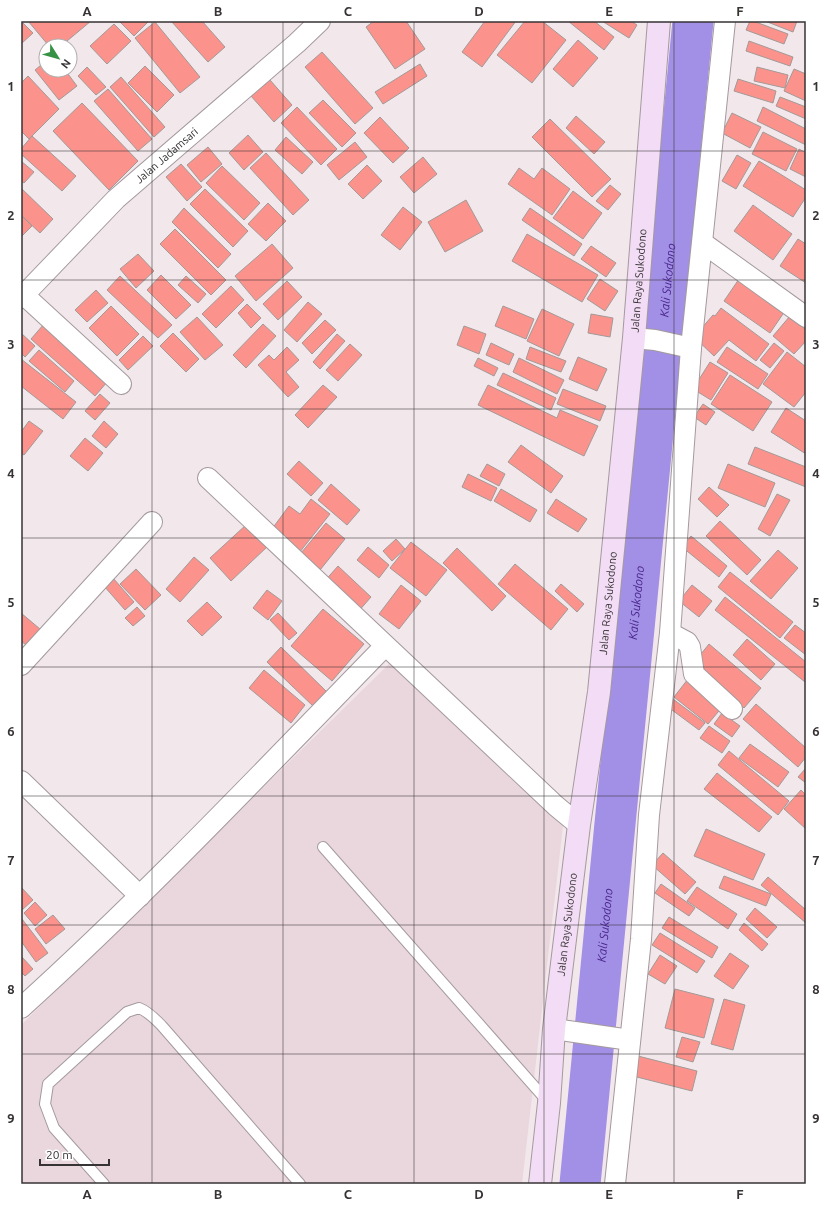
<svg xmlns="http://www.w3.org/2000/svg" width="827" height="1205" font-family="Ubuntu,sans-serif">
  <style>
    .built { fill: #ead7de }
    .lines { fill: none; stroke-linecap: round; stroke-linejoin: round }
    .river { stroke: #a28fe6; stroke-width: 41 }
    .building { fill: #fb938c; stroke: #a39997 }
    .lane-casing { stroke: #a49a9d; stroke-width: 12 }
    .street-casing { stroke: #a49a9d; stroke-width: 22 }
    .secondary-casing { stroke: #a49a9d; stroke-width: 24 }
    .lane { stroke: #fff; stroke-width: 10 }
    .street { stroke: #fff; stroke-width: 20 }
    .secondary { stroke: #f3dcf5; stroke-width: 22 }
    .grid { fill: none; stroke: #373334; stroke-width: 1; stroke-opacity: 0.55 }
    .labels { text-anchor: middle; stroke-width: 3; stroke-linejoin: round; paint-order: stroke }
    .street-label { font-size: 11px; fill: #373334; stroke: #fff }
    .water-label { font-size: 12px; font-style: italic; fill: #48258a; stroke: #fff }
    .neatline { fill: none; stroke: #373334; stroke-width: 1.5 }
    .grid-label { font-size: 13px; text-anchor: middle; font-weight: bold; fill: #373334 }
  </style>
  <rect width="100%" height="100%" fill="#f2e7eb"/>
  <polygon class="built" points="393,660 563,826 522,1184 21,1184 21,1025"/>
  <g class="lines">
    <path class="river" id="s1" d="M580 1184 693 21"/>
  </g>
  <g class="building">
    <polygon points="21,21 33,33 21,44"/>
    <polygon points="28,21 91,21 61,46 49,46"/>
    <polygon points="119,21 149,21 134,36"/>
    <polygon points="171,21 202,21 225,47 208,62"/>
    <polygon points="374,21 406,21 425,49 395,69 366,27"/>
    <polygon points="485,21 516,21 482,67 462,52"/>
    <polygon points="525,21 542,21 566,40 532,83 497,55"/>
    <polygon points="568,21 594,21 614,37 604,50"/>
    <polygon points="602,21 631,21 637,25 629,38"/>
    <polygon points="750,21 753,21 788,34 784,44 746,30"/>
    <polygon points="765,21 797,21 793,32"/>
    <polygon points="155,22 200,77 180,93 135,38"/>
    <polygon points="114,24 131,41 107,64 90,46"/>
    <polygon points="578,40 598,58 573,87 553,69"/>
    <polygon points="749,41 793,57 790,66 746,51"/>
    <polygon points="322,52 373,108 355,124 305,67"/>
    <polygon points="46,61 46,70 65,70 77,86 59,100 35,70"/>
    <polygon points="420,64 427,76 383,104 375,92"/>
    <polygon points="145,66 174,95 157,112 128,83"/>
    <polygon points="87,67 106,87 96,95 78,76"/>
    <polygon points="757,67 788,75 785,88 754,81"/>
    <polygon points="794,69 806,74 806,101 784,91"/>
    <polygon points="28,76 59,109 29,139 21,131 21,83"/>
    <polygon points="121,77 165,127 154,137 110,87"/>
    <polygon points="738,79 776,91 773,103 734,91"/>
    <polygon points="270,80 292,105 274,122 251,96"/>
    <polygon points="108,89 152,139 138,151 94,101"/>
    <polygon points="780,97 806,107 806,119 776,106"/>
    <polygon points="323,100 356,133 342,147 309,113"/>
    <polygon points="82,103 138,161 109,190 53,131"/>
    <polygon points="297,107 337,149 321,165 281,123"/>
    <polygon points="763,107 806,129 806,145 757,121"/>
    <polygon points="732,113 761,127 750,148 722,133"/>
    <polygon points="576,116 605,142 594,154 566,128"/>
    <polygon points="380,117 409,148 393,163 364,133"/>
    <polygon points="550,119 611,179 592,197 532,137"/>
    <polygon points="763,132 797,149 786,171 752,154"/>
    <polygon points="248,135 263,152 244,170 229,153"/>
    <polygon points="32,136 76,176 62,191 21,154 21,149"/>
    <polygon points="286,137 313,162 302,174 275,150"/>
    <polygon points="355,142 367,157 339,180 327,165"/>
    <polygon points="208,147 222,164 201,182 187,165"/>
    <polygon points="799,149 806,153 806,177 790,169"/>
    <polygon points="266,153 309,200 293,215 250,168"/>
    <polygon points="737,155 751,163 736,189 722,181"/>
    <polygon points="423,157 437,174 414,193 400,177"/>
    <polygon points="21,161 34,172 24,183 21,181"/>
    <polygon points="759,161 806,190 806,197 793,217 743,186"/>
    <polygon points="181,164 202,187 187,201 166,177"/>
    <polygon points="367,165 382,181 363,199 348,184"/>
    <polygon points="222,166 260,203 244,220 206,183"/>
    <polygon points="519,168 534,179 542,168 570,189 552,215 508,184"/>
    <polygon points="610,185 621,194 608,210 596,201"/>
    <polygon points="21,188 53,219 40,233 21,215"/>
    <polygon points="205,189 248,231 233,247 190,204"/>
    <polygon points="573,191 602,213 583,239 553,218"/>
    <polygon points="466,200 483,231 445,252 428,222"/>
    <polygon points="268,203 286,221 266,241 248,224"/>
    <polygon points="753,205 792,234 773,260 734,231"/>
    <polygon points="403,207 422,222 400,250 381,235"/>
    <polygon points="184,208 231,254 218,268 172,222"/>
    <polygon points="530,208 582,244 574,256 522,220"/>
    <polygon points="21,215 32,226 21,237"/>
    <polygon points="175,229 226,280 211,295 160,244"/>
    <polygon points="527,234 598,275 582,302 512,261"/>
    <polygon points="798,239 806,244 806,283 780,266"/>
    <polygon points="272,244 293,268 256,301 235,276"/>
    <polygon points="591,246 616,263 606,277 581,259"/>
    <polygon points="138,254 154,271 136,288 120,269"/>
    <polygon points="161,275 191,305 176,319 147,290"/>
    <polygon points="120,276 172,325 158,338 107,290"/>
    <polygon points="186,276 206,294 198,303 178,285"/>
    <polygon points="600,279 618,291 605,311 587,299"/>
    <polygon points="739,279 785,311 770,333 724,301"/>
    <polygon points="287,281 302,297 278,320 263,304"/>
    <polygon points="231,286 244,300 216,328 202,314"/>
    <polygon points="96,290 108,303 87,322 75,310"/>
    <polygon points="308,302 322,314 297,342 284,330"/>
    <polygon points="247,304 261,318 251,328 238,313"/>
    <polygon points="111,306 139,334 117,356 89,328"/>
    <polygon points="503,306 534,319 526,339 495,326"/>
    <polygon points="721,308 769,344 756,361 729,340 714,356 694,337 713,315 715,316"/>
    <polygon points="542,309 574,324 559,356 527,341"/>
    <polygon points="591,314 613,318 610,337 588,333"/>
    <polygon points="790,316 806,330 806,341 794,354 773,336"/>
    <polygon points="197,317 223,345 205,360 180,332"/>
    <polygon points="325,320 336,330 312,354 302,343"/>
    <polygon points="44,324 108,381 95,396 31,339"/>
    <polygon points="263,324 276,336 246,368 233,355"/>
    <polygon points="464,326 486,334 479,354 457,345"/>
    <polygon points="21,333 35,346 25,357 21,353"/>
    <polygon points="173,333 199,359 186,372 160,346"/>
    <polygon points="337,334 345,341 320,369 313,362"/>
    <polygon points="143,336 153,346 128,370 119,360"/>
    <polygon points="491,343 514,354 509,365 486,355"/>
    <polygon points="774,343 784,351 770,368 760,360"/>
    <polygon points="350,344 362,355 338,381 326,370"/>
    <polygon points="287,347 299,360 286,372 299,387 288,397 258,365 269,355 274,360"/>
    <polygon points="530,347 566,361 561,372 526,359"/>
    <polygon points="727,347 768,374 758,389 717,362"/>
    <polygon points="39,350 74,381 65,392 29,361"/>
    <polygon points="787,352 806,367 806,392 794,407 763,384"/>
    <polygon points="578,357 607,369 597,391 569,379"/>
    <polygon points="478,358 498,368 494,376 474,366"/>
    <polygon points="519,358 564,380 557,394 513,372"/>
    <polygon points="21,359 76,402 63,419 21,386"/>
    <polygon points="710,362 728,373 711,400 693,389"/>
    <polygon points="503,373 556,398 551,410 497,385"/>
    <polygon points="730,375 772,402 753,431 711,404"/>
    <polygon points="323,385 337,397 308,428 295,415"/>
    <polygon points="488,385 557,418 560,410 598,426 584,456 478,405"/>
    <polygon points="563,389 606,406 600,421 557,404"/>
    <polygon points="100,394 110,403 95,420 85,411"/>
    <polygon points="703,404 715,412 706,425 694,417"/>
    <polygon points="786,408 806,421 806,454 771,432"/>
    <polygon points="29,421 43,431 24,455 21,453 21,432"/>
    <polygon points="104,421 118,434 106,448 92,436"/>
    <polygon points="85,438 103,453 88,471 70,456"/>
    <polygon points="521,445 563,476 551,493 508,462"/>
    <polygon points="755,447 806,467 806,487 748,464"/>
    <polygon points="299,461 323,483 311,496 287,474"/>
    <polygon points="487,464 505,474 499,486 480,476"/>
    <polygon points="728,464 775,483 765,507 718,488"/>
    <polygon points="468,474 497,488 491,501 462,487"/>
    <polygon points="331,484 360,510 347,525 318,500"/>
    <polygon points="709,487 729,505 717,517 698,499"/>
    <polygon points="501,489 537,510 530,522 494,501"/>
    <polygon points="777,494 790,500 770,536 758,529"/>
    <polygon points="311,499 330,514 299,553 269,533 289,506 300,514"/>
    <polygon points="556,499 587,519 578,532 547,513"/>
    <polygon points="720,521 761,560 747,575 706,536"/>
    <polygon points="326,523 345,539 316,575 296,559"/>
    <polygon points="247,524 268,546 231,581 210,558"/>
    <polygon points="691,536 727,566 719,577 682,547"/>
    <polygon points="396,539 405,549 392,561 383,551"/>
    <polygon points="411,542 447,570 426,596 390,568"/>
    <polygon points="368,547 389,565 379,578 357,560"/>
    <polygon points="457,548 506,596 492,611 443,563"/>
    <polygon points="778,550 798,568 771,599 750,581"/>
    <polygon points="194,557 209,570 180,602 166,589"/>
    <polygon points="515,564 568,609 551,630 498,584"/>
    <polygon points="338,566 371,597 357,613 323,583"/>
    <polygon points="136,569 161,595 145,610 120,584"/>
    <polygon points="730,572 793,622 780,638 718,587"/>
    <polygon points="113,578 134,602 125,610 104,586"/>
    <polygon points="561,584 584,604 577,612 555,591"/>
    <polygon points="401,585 421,601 399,629 379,614"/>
    <polygon points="692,585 712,601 699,617 679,601"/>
    <polygon points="267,590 282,601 268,620 253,608"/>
    <polygon points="725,597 806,662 805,682 715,610"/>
    <polygon points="207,602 222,617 202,636 187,621"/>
    <polygon points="137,607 145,616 133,626 125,618"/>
    <polygon points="323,609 364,644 332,681 291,646"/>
    <polygon points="21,613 40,629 26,645 21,641"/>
    <polygon points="278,613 297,633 289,640 270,620"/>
    <polygon points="795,625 806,633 806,655 784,638"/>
    <polygon points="747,639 775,664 761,680 733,655"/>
    <polygon points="709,644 761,688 744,708 693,664"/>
    <polygon points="281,647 327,692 313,706 267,662"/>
    <polygon points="264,670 305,705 291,723 249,688"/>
    <polygon points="688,679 723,706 708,724 674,697"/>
    <polygon points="673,699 705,723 699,730 668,707"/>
    <polygon points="756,704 806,748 806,757 798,767 743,719"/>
    <polygon points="722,713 740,726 732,737 714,724"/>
    <polygon points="709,726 730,741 722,753 700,738"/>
    <polygon points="750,744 789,772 778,787 739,758"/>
    <polygon points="729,751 789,801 778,815 718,765"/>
    <polygon points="806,768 806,783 798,777"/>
    <polygon points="717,773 772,817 759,832 704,789"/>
    <polygon points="801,790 806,795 806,829 784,809"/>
    <polygon points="706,829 765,854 753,880 694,856"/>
    <polygon points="663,853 696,882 685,894 652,865"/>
    <polygon points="724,876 771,894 766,906 719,888"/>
    <polygon points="768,877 806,910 806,923 761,885"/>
    <polygon points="661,884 695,908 689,916 655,893"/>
    <polygon points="21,887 33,900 22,910 21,909"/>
    <polygon points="697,887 737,914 728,929 687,901"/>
    <polygon points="35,902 47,915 35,926 24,913"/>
    <polygon points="755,908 777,927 767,938 746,919"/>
    <polygon points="53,915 65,929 46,944 35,929"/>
    <polygon points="669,917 718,947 712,958 662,928"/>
    <polygon points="22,919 48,953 36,962 21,941"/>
    <polygon points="744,923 768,944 762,951 739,930"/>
    <polygon points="660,933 705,961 697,973 652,945"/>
    <polygon points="730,953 749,966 733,989 714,976"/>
    <polygon points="660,955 677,966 665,984 648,974"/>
    <polygon points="21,956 33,969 25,976 21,972"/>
    <polygon points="675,989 714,999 704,1038 665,1028"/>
    <polygon points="724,999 745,1005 733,1050 711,1044"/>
    <polygon points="682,1037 700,1042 693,1062 676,1057"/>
    <polygon points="634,1055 697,1071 692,1091 629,1075"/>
  </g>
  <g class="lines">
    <defs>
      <g id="lane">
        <polyline points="323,847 548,1102"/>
        <path d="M104 1184 54 1128 45 1104 48 1084 127 1012 139 1008C149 1012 155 1019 162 1026L300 1184"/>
      </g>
      <g id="street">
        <polyline points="703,243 806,317"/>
        <polyline points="24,295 121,384"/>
        <path id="s2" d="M21 298 116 199 297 43 320 21"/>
        <polyline points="634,338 655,340 691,348"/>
        <polyline points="208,478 556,806 579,825"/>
        <polyline points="670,633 687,642 690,647 694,674 732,709"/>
        <polyline points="21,665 152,522"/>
        <polyline points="21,781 140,896"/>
        <path d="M21 1008C148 893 266 768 385 646"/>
        <polyline points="554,1029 630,1040"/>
        <polyline points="615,1184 641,939 649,815 670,633 691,348 725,21"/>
      </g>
      <g id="secondary">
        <path id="s3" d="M540 1184 549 1103 554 1029 579 825 599 692 634 338 659 21"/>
      </g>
    </defs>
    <use href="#lane" class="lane-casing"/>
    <use href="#street" class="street-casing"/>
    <use href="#secondary" class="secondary-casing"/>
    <use href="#lane" class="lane"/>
    <use href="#street" class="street"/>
    <use href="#secondary" class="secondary"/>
  </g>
  <path class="grid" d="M152 21V1184M283 21V1184M414 21V1184M544 21V1184M674 21V1184M21 151H806M21 280H806M21 409H806M21 538H806M21 667H806M21 796H806M21 925H806M21 1054H806"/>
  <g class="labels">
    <g class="street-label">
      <text dy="4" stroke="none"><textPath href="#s2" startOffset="204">Jalan Jadamsari</textPath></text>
      <text dy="4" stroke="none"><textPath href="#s3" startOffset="909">Jalan Raya Sukodono</textPath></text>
      <text dy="4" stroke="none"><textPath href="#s3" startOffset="585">Jalan Raya Sukodono</textPath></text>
      <text dy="4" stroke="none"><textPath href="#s3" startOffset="261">Jalan Raya Sukodono</textPath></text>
    </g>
    <g class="water-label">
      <text dy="4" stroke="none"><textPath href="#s1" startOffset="908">Kali Sukodono</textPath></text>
      <text dy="4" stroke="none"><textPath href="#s1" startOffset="584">Kali Sukodono</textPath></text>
      <text dy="4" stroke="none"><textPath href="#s1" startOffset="260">Kali Sukodono</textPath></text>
    </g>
  </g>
  <rect width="827" height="1205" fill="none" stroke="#ffffff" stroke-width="44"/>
  <g transform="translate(58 58) rotate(127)"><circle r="19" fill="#ffffff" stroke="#afadae"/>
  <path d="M0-3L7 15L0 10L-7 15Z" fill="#369244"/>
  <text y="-6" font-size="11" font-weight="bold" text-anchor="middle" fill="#373334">N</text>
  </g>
  <path d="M40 1159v6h69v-6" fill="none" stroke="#373334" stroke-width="2"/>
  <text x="46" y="1159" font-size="12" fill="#373334" stroke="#ffffff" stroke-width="3" paint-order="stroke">20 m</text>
  <rect x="22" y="22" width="783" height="1161" class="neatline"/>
  <g class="grid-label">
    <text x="87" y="16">A</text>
    <text x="218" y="16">B</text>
    <text x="348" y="16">C</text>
    <text x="479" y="16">D</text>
    <text x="609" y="16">E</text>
    <text x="740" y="16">F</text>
    <text x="11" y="91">1</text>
    <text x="816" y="91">1</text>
    <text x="11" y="220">2</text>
    <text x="816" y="220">2</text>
    <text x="11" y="349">3</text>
    <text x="816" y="349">3</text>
    <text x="11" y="478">4</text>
    <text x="816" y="478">4</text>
    <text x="11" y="607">5</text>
    <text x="816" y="607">5</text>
    <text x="11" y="736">6</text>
    <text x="816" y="736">6</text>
    <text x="11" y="865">7</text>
    <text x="816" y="865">7</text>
    <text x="11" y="994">8</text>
    <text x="816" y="994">8</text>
    <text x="11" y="1123">9</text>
    <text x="816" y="1123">9</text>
    <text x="87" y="1199">A</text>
    <text x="218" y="1199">B</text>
    <text x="348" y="1199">C</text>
    <text x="479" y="1199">D</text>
    <text x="609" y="1199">E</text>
    <text x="740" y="1199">F</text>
  </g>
</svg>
